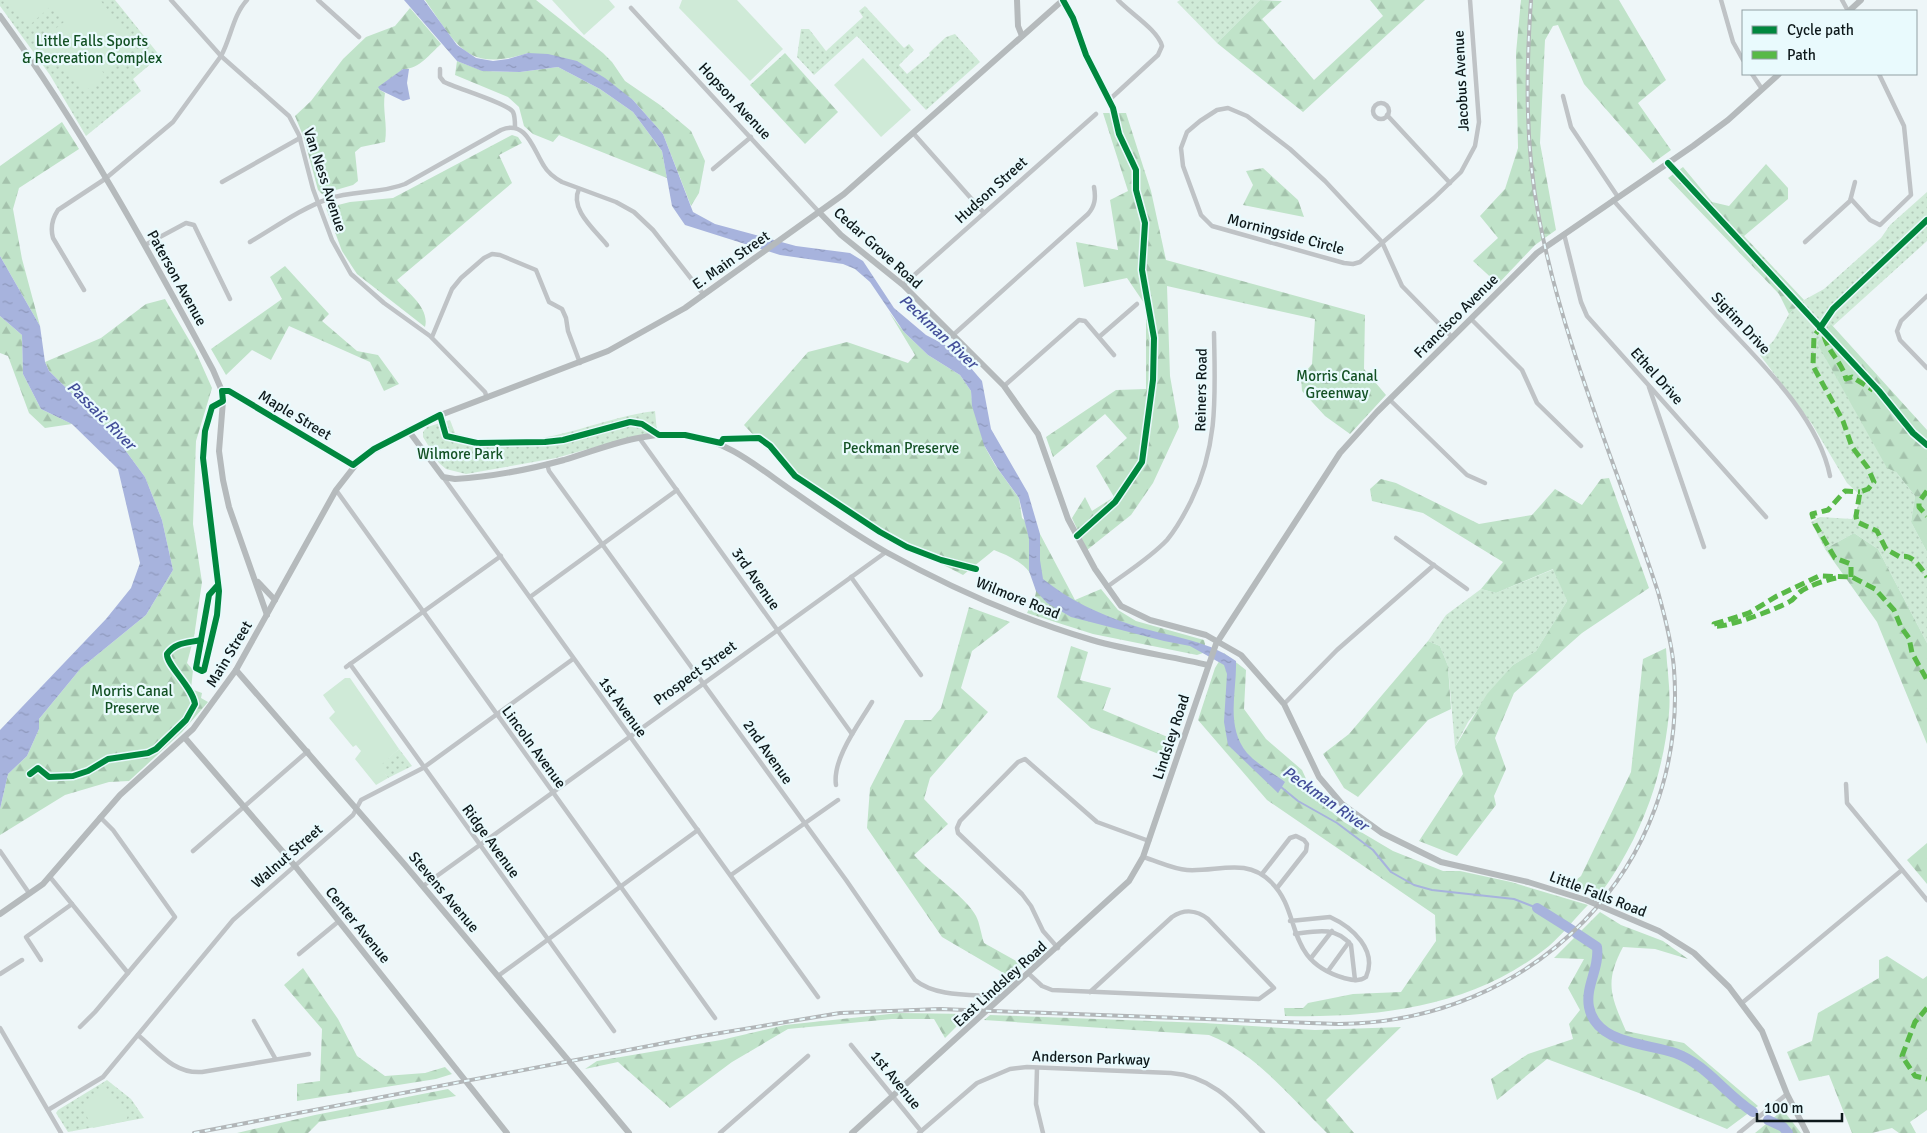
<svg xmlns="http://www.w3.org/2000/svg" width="1927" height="1133" font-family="Signika,sans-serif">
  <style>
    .grass { fill: url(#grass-dots) }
    .forest { fill: url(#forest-firs) }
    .pitch { fill: #cfead7 }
    .water { fill: url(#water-ripples) }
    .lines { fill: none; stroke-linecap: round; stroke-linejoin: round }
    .stream { stroke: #a7b3dd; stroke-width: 2 }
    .river { stroke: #a7b3dd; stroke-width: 10 }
    .street { stroke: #bfc3c6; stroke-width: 4.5 }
    .secondary { stroke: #b5babc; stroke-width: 6 }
    .rail-casing { stroke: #b2b6b8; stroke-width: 4 }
    .rail { stroke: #e9fafd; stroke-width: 2; stroke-dasharray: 5.5; stroke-linecap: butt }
    .quiet { stroke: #58b947; stroke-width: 5; stroke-dasharray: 10 5; stroke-linecap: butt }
    .cycleway-casing { stroke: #e9fafd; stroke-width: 9 }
    .cycleway { stroke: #00873e; stroke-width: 6 }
    .labels { text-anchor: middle; stroke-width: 4.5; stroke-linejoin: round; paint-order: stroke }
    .park-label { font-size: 15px; fill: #135124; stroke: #e9fafd }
    .street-label { font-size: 15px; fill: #0e191b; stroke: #e9fafd }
    .water-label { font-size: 16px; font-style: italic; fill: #434e99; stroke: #e9fafd }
  </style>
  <defs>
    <pattern id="grass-dots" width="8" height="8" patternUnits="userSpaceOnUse" patternTransform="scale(1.25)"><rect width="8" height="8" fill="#cfead7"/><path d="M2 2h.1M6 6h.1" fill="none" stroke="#b1c8b8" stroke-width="1.8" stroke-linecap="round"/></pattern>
    <pattern id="forest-firs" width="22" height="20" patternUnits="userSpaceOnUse" patternTransform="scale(1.25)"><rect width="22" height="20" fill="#c0e3c9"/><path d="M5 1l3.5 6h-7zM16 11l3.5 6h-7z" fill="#a4c2ac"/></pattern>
    <pattern id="water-ripples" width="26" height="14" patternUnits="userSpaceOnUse" patternTransform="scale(1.25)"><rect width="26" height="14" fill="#a7b3dd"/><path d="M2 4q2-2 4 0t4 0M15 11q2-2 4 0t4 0" fill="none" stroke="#8f99bd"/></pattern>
  </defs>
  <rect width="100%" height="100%" fill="#eef6f8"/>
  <g class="grass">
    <polygon points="0,0 115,0 160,56 133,79 141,91 86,136 50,75 0,6"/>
    <polygon points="1180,0 1260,0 1217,43 1177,2"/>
    <polygon points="865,6 904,48 909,44 914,50 899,65 907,74 930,55 929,53 946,37 955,34 980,62 926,110 857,36 814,75 797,57 801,29 809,29 826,51 863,17 859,11"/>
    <polygon points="1927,192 1927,241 1833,326 1831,324 1896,472 1915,496 1911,522 1927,552 1927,643 1878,549 1854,533 1825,549 1811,522 1820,517 1852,519 1862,497 1847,483 1812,424 1760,355 1774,340 1789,314 1804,300 1824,289 1881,238 1890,225"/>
    <path d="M655 411 657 432 635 436 556 458 466 474 446 469 439 463 423 437V432L427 427 450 420 455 433C466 436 478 440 489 441 547 447 599 418 655 411Z"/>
    <polygon points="1554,569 1567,601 1536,651 1513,665 1468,722 1455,747 1448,666 1440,646 1428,641 1446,615 1481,589 1496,593"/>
    <polygon points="399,749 412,766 388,778 379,766"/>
    <polygon points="107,1080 131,1099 144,1118 68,1132 56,1113 58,1110"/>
  </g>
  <g class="forest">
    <path d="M425 0H536L603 53 612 62 625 81 660 105 691 131 705 161 699 193 691 206 663 134 633 100 528 53C466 73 457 45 425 0Z"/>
    <polygon points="1260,0 1282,1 1262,19 1314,80 1383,16 1370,0 1425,0 1303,112 1217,43"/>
    <polygon points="1521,0 1619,0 1666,80 1638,103 1671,150 1653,163 1584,84 1558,25 1553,26 1545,40 1540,143 1556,230 1535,245 1498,284 1473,261 1498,238 1480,216 1505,189 1518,148 1516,53"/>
    <path d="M410 8 441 44C430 54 418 70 403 69L380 90 385 93C382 109 388 125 385 142L361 147 355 152 358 181 353 185 322 194 318 190 304 138 295 116 311 101 343 59 366 37 395 26Z"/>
    <polygon points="785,53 838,112 805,144 750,85"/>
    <polygon points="457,61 483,71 520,72 558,67 600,89 633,112 662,151 667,178 559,135 553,142 533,134 524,126 519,107 508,97 455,75"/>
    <polygon points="1103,113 1126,113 1151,191 1166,260 1365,315 1364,369 1386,395 1350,434 1325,416 1302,391 1301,377 1312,364 1315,319 1167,286 1170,376 1179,427 1153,483 1131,515 1087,550 1072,518 1085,497 1092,511 1114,497 1096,466 1127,438 1105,414 1053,457 1046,437 1116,390 1146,389 1146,306 1127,278 1084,287 1076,242 1118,250 1110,200 1128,191"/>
    <polygon points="62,122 79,149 19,188 13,209 22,259 40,326 0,256 0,166"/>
    <path d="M512 135 518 137 522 143 499 155 512 183 397 280C408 293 430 308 425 327L357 274 342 251 326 208 350 202 393 198Z"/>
    <polygon points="1766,164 1788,188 1788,199 1744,236 1804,300 1789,314 1779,294 1668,178 1683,167 1712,202 1729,206"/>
    <polygon points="1263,168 1298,200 1304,217 1243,205 1253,185 1246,171"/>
    <polygon points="285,266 329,314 322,321 357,351 378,355 399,384 384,391 370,362 289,326 271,360 252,350 226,375 211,349 282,299 270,277"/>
    <polygon points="165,299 195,350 212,388 196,441 193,524 202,582 194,637 187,663 193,670 191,689 202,693 201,698 208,702 182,732 129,781 109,782 65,795 0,835 0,809 8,774 27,756 39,729 39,719 81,668 146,615 173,570 162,520 145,477 114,435 49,371 45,362 101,338 146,304"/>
    <path d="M889 312 904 332 928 355 960 375 971 391 972 402 985 447 995 465 1019 498 1022 518 1040 534 1075 600 1101 589 1118 610 1136 621 1204 640 1205 644 1203 653 1197 655 1093 634 1027 613C1030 607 1036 597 1036 591 1035 567 1012 557 994 550L963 575 901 543 775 458 744 425 808 352 847 342 908 363 915 355Z"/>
    <polygon points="0,316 22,335 23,374 41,409 72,424 45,428 29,413 8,356 0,353"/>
    <polygon points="1831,324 1927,430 1927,552 1911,522 1915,496 1896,472 1887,468 1817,343"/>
    <polygon points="1609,478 1649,588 1582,633 1514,693 1495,738 1506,769 1494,796 1496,805 1457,856 1419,841 1463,774 1455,747 1487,694 1513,665 1536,651 1567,601 1553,569 1496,593 1481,589 1503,562 1423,513 1372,501 1370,489 1381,479 1396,483 1479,524 1532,515 1555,489 1582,505 1601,479"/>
    <polygon points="1854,533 1878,549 1927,643 1927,744 1877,622 1825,549"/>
    <path d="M969 607 1010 622 972 651 961 688 988 712 930 778 924 799 948 824 914 855C929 872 968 899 976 916 980 924 981 934 984 943L1025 966 1012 978 942 937 867 828 870 788 905 720H931L941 708Z"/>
    <polygon points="1428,641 1440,646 1448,666 1451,709 1428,720 1358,797 1344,788 1323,754 1349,734"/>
    <polygon points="1071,646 1088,652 1080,680 1111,688 1103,710 1170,738 1164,756 1091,728 1057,697"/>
    <path d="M1666 648C1667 669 1671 692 1669 713 1664 767 1648 817 1620 864 1613 875 1607 886 1598 895L1570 885 1581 876 1631 772 1643 659Z"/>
    <path d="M1224 653 1246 670 1244 709 1266 739 1302 770 1308 783 1326 807 1344 822 1393 851 1443 871H1460L1511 882 1588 905C1575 918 1563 934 1549 946 1473 1008 1378 1018 1285 1016L1284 1008H1303L1308 1003 1353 994 1401 992 1436 941 1435 915 1267 800 1198 720 1215 668Z"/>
    <polygon points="1927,843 1927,884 1907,860"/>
    <path d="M1600 912 1621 925 1663 941 1688 959 1655 949 1623 947C1604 983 1611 996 1626 1031L1684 1043 1758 1106 1727 1129 1647 1096 1547 1059 1497 1100 1491 1079 1528 1054 1573 1039 1569 1024 1580 1010 1568 988 1584 959 1554 958Z"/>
    <polygon points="1887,956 1923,979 1927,976 1927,1110 1910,1122 1916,1133 1899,1133 1892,1128 1872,1133 1852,1133 1829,1075 1799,1081 1787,1052 1812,1041 1818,1013 1879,978 1879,960"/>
    <polygon points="303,968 338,1019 357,1056 385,1076 425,1073 445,1067 452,1074 436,1079 297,1101 297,1084 320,1081 322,1029 284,985"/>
    <polygon points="899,1013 969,1014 945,1038 934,1019 892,1019 788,1029 732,1062 670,1108 618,1062 585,1069 597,1061 721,1040 785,1025"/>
    <path d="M990 1015 1204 1023 1315 1030 1401 1027 1326 1100 1354 1133H1327C1291 1098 1256 1053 1209 1035L984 1020Z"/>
    <polygon points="448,1089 456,1096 319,1122 308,1133 237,1133 315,1115"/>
    <polygon points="1783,1110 1801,1133 1755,1133"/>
  </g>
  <g class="pitch">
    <polygon points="7,0 100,0 137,46 105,72 95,61 105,75 84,92 72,77 70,78 42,44 42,39 64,22 51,6 31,24 26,24"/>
    <polygon points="552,0 609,0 615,7 584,35"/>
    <polygon points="682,0 737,0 783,49 750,81 679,8"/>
    <polygon points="863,58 911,110 881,137 834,85"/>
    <polygon points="345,678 350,678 399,749 380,766 388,778 376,785 355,759 361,751 356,745 353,747 329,718 335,712 323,695"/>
    <path d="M105 1086 128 1115 126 1121 93 1128C79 1107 86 1098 105 1086Z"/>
  </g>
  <g class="water">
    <path d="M404 0H424L457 45 476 58 493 61 508 59 528 53 548 54 577 61 605 78 633 100 663 134 693 212 715 224 796 246 850 253 863 261 894 308 926 335 947 346 965 361 982 381 991 429 1028 493 1040 534V560L1043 579C1069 600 1101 615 1132 625 1168 637 1204 638 1236 661 1237 692 1225 726 1247 753 1257 764 1273 773 1285 782L1278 793 1228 745 1224 722 1227 674 1224 665 1190 646 1164 641 1071 617 1047 603 1036 591 1029 571V539L1019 498 998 469 984 445 972 406 971 391 960 375 928 355 904 332 870 282 855 269 843 264 780 255 685 225 672 206 662 151 633 112 600 89 558 67 520 72 482 71 457 61Z"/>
    <polygon points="403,69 409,69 407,83 410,99 403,101 380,90 378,87"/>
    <polygon points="0,256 40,326 45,362 49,371 114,435 145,477 162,520 173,570 146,615 81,668 39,719 39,729 27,756 8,774 0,809 0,730 106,619 131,588 140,563 118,469 72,424 41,409 23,374 22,335 0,316"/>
  </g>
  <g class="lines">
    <polyline class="stream" points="1281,787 1298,801 1337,823 1373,850 1391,872 1414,885 1432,890 1514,899 1537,908"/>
    <g class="river">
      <polyline points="1537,908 1572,930"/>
      <path d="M1576 933 1597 947C1600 968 1585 986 1589 1007 1596 1044 1646 1043 1675 1053 1706 1064 1725 1094 1753 1112"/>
      <polyline points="1768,1120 1783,1127 1788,1133"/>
    </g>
    <g class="street">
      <polyline points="171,0 221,56 289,116 299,135 313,189 332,240 351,274 384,303 430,336 485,392 487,398"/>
      <polyline points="318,0 359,37"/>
      <polyline points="1721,0 1733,42 1743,60"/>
      <polyline points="1842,0 1848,11"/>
      <polyline points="631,8 819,212"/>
      <path d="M440 69V77L444 82C456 88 509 104 513 112 515 116 515 122 515 127"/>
      <polyline points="1752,74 1762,89"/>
      <polyline points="1563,96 1571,127 1618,197"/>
      <path d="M1108 101 1158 55 1162 46C1158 30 1130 13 1118 0"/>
      <circle cx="1381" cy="111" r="8"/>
      <polyline points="1387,115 1450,183"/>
      <polyline points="914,134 984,213"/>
      <polyline points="713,169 751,137"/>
      <polyline points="222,182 300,138"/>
      <path d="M579 189C569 209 595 230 607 245"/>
      <polyline points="1851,199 1870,220 1880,225 1911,195 1904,126 1879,74"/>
      <path d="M1613 200C1644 235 1675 270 1707 305 1750 353 1817 411 1830 476"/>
      <polyline points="1564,234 1581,302 1587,316 1766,517"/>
      <path d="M250 242C274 228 302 208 328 199 353 190 380 194 405 184L501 130C526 119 533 149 544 166 548 173 555 178 562 182L616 202 634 212 653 230 704 295"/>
      <polyline points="1805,242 1850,201 1855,182"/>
      <polyline points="145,245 186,223 194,225 230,299"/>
      <polyline points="903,285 1096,114"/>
      <path d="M84 290 53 238C50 227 52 219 58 210L105 179 173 122 221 56C231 38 233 15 247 0"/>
      <polyline points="1927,296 1901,321 1897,331 1900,340 1927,368"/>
      <polyline points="1471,319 1522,370 1537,403 1581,446"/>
      <path d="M952 336 1088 214C1095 206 1096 198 1094 187"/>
      <polyline points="432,337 452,289 461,278 484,258 492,254 500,255 536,270 549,302 562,309 566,318 568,331 580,363"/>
      <polyline points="1099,337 1137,304"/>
      <polyline points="1452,337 1402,286 1382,242 1325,181 1290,149 1247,116 1228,108 1217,110 1200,121 1187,132 1181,148 1183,166 1201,215 1212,226 1344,263 1353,264 1360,262 1434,198 1461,172 1475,146 1479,122 1470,0"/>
      <polyline points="1004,386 1079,320 1085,321 1114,355"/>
      <polyline points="1649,387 1704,547"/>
      <polyline points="222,391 236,394 353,465"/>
      <polyline points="1390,400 1467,475 1485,483"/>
      <polyline points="640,439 852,734"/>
      <path d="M547 464 549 471 846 880 915 980C937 998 975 994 1002 997"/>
      <polyline points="443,477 818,997"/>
      <polyline points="336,490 715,1018"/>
      <polyline points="1396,538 1467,589"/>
      <polyline points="851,577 921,675"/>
      <path d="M1107 587C1127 572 1150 558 1167 540 1177 528 1184 515 1191 501 1219 444 1215 394 1214 333"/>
      <polyline points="530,597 677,490"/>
      <polyline points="350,664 614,1031"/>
      <polyline points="346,667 501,556"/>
      <polyline points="1284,704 1337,650 1434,565"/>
      <polyline points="1846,784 1847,803 1927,900"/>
      <path d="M836 785C832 759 859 724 872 702"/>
      <polyline points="0,851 29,893"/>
      <polyline points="193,851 308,751"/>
      <path d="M1143 857C1157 861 1173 869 1187 870 1218 872 1246 857 1271 882 1303 913 1283 960 1344 978 1352 980 1359 982 1366 977 1378 950 1352 927 1330 917L1290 921"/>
      <polyline points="1262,874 1290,838 1296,836 1304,840 1307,844 1306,851 1277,888"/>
      <polyline points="731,875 838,800"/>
      <polyline points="50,877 128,973"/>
      <polyline points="423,886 886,552"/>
      <path d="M1295 934C1317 931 1335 926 1351 945L1355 980"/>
      <polyline points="1058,948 1043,931 1031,906 1022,894 958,833 957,828 960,821 1018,762 1025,759 1097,822 1149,841"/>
      <polyline points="299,954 339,921"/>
      <polyline points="1311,958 1332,931"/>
      <polyline points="41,960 26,937 72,904"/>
      <polyline points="1328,971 1349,942"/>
      <polyline points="0,974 22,960"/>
      <path d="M1029 974 1042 986 1052 990 1259 999 1274 988 1208 919C1197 910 1184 909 1172 917L1090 992"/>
      <polyline points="498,976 698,830"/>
      <polyline points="1742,1003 1902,870"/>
      <polyline points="254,1021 275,1058"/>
      <polyline points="80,1027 95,1012 175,917 113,830 100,817"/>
      <polyline points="0,1028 61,1133"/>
      <path d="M138 1035C158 1052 174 1074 202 1072L309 1054"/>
      <polyline points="851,1045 921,1131"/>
      <polyline points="1037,1068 1036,1104 1043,1133"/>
      <polyline points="48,1110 103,1077 233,920 353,815 361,800 423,768 573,659"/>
      <polyline points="720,1133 808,1056"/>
      <path d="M919 1133 977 1083 1010 1069 1027 1067 1171 1073C1213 1076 1236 1105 1263 1133"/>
      <polyline points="1739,1133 1787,1094"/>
    </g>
    <g class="secondary">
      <polyline points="1017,0 1018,26 1022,36"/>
      <polyline points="1849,11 1861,0"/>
      <path d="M0 16C81 127 148 249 213 370L222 391 223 401 219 451 223 480 229 507 267 615"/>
      <polyline points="819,212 841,235 903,285 1004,386 1038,434 1068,519 1095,569 1121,606 1150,620 1206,635 1241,655 1284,704 1319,777 1342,804 1382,833 1441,862 1528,882 1586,900 1659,931 1694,953 1729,987 1762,1031 1787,1094 1807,1133"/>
      <path d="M408 430 443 477 455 479C489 477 531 469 564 460 603 448 646 430 687 435 729 441 760 469 794 492 824 513 854 534 886 552 951 588 1021 619 1092 640 1130 651 1170 656 1208 665"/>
      <polyline points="258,582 275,600"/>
      <polyline points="236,670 405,865 629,1133"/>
      <polyline points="185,738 295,866 507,1133"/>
      <polyline points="0,914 43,884 120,795 193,729 236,670 336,490 361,458 430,419 608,351 685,308 844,194 1063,0"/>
      <polyline points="852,1133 1129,881 1143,857 1216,644 1340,453 1377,412 1537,253 1693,146 1728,120 1779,74"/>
    </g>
    <defs>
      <path id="rail" d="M194 1133 696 1037 840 1013 940 1009 1338 1024C1532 1023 1689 868 1674 669 1672 643 1665 617 1658 592 1618 469 1563 345 1539 218 1525 147 1526 72 1531 0"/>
    </defs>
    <use href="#rail" class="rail-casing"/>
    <use href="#rail" class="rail"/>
    <g class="quiet">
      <path d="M1822 326 1814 336 1813 366 1843 421 1852 447 1868 468 1874 482 1868 489 1860 492 1856 516 1857 522 1877 531 1886 549 1900 557C1912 553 1921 568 1927 577"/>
      <path d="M1824 336C1828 352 1842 362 1846 379L1852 377 1873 390"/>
      <polyline points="1927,491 1919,502 1919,507 1927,516"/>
      <polyline points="1851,577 1851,564 1835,558 1815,524 1812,514 1828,510 1845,491 1860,492"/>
      <path d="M1836 578C1827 580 1807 586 1800 592 1796 595 1794 600 1789 602 1776 609 1725 629 1714 626V624L1749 613 1777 596 1819 576 1852 577 1875 589 1894 610 1901 627 1909 638 1912 653 1927 680"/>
      <polyline points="1927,1008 1915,1022 1902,1056 1915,1076 1927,1079"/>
    </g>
    <defs>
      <g id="cycleway">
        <polyline points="1063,0 1073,18 1086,55 1113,108 1119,134 1136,170 1136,190 1145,223 1142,270 1154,338 1153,380 1142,462 1115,502 1077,536"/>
        <polyline points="1668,163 1879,391 1913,433 1927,445"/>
        <polyline points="1820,328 1833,309 1927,220"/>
        <polyline points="217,586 209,595 196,668 202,671 204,670 217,615 219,591 203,458 205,431 212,407 223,401 222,391 229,391 353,465 374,449 440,415 446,436 477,443 545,442 563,440 630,422 642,424 659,435 685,435 721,443 723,439 759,438 770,446 795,476 880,532 907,547 941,560 976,569"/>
        <path d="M30 774 38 768 49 777 73 776 88 771 108 759 148 753 156 749 186 720 195 704C192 686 166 665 167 654 175 642 188 643 201 640"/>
      </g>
    </defs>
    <use href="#cycleway" class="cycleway-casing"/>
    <use href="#cycleway" class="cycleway"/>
  </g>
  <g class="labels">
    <g class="park-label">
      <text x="92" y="46">Little Falls Sports<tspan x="92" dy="17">&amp; Recreation Complex</tspan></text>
      <text x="1337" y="381">Morris Canal<tspan x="1337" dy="17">Greenway</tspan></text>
      <text x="901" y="453">Peckman Preserve</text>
      <text x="460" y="459">Wilmore Park</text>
      <text x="132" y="696">Morris Canal<tspan x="132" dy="17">Preserve</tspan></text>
    </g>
    <g class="street-label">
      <text transform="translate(1461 81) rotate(-93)" y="5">Jacobus Avenue</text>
      <text transform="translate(735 101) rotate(47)" y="5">Hopson Avenue</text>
      <text transform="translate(325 180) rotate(72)" y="5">Van Ness Avenue</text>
      <text transform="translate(991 190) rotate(-42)" y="5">Hudson Street</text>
      <text transform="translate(1286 234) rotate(15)" y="5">Morningside Circle</text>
      <text transform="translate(878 248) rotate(42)" y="5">Cedar Grove Road</text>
      <text transform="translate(731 260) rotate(-35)" y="5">E. Main Street</text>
      <text transform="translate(177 278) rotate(61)" y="5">Paterson Avenue</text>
      <text transform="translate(1456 316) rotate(-45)" y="5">Francisco Avenue</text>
      <text transform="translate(1741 323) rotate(47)" y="5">Sigtim Drive</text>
      <text transform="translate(1657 376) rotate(48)" y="5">Ethel Drive</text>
      <text transform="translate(1201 390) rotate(-89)" y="5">Reiners Road</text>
      <text transform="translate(295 415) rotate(31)" y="5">Maple Street</text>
      <text transform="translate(756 579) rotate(55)" y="5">3rd Avenue</text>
      <text transform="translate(1018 598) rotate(22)" y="5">Wilmore Road</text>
      <text transform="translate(229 654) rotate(-59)" y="5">Main Street</text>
      <text transform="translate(695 673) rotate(-36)" y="5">Prospect Street</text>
      <text transform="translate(623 707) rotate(54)" y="5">1st Avenue</text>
      <text transform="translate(1171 737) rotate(-72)" y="5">Lindsley Road</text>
      <text transform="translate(534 747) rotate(54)" y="5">Lincoln Avenue</text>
      <text transform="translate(768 752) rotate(55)" y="5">2nd Avenue</text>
      <text transform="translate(491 841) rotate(54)" y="5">Ridge Avenue</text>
      <text transform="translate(287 856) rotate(-41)" y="5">Walnut Street</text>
      <text transform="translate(444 892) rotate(50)" y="5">Stevens Avenue</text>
      <text transform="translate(1598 894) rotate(21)" y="5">Little Falls Road</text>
      <text transform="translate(358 925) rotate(51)" y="5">Center Avenue</text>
      <text transform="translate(1000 984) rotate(-42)" y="5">East Lindsley Road</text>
      <text transform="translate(1091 1058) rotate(2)" y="5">Anderson Parkway</text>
      <text transform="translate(896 1080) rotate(51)" y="5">1st Avenue</text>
    </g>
    <g class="water-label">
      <text transform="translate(939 331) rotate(43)" y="6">Peckman River</text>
      <text transform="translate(102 415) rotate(45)" y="6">Passaic River</text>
      <text transform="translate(1326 798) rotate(35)" y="6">Peckman River</text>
    </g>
  </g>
  <rect x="1742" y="10" width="175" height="65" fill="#e9fafd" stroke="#91a0a3"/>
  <rect x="1752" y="26" width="25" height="8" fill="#00873e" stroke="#91a0a3"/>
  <text x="1787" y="35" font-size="15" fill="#0e191b">Cycle path</text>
  <rect x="1752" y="51" width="25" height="8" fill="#58b947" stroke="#91a0a3"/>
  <text x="1787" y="60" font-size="15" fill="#0e191b">Path</text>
  <path d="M1757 1113v8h85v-8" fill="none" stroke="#0e191b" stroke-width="2.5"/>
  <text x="1764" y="1113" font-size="15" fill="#0e191b" stroke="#e9fafd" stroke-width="4" paint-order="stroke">100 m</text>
</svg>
